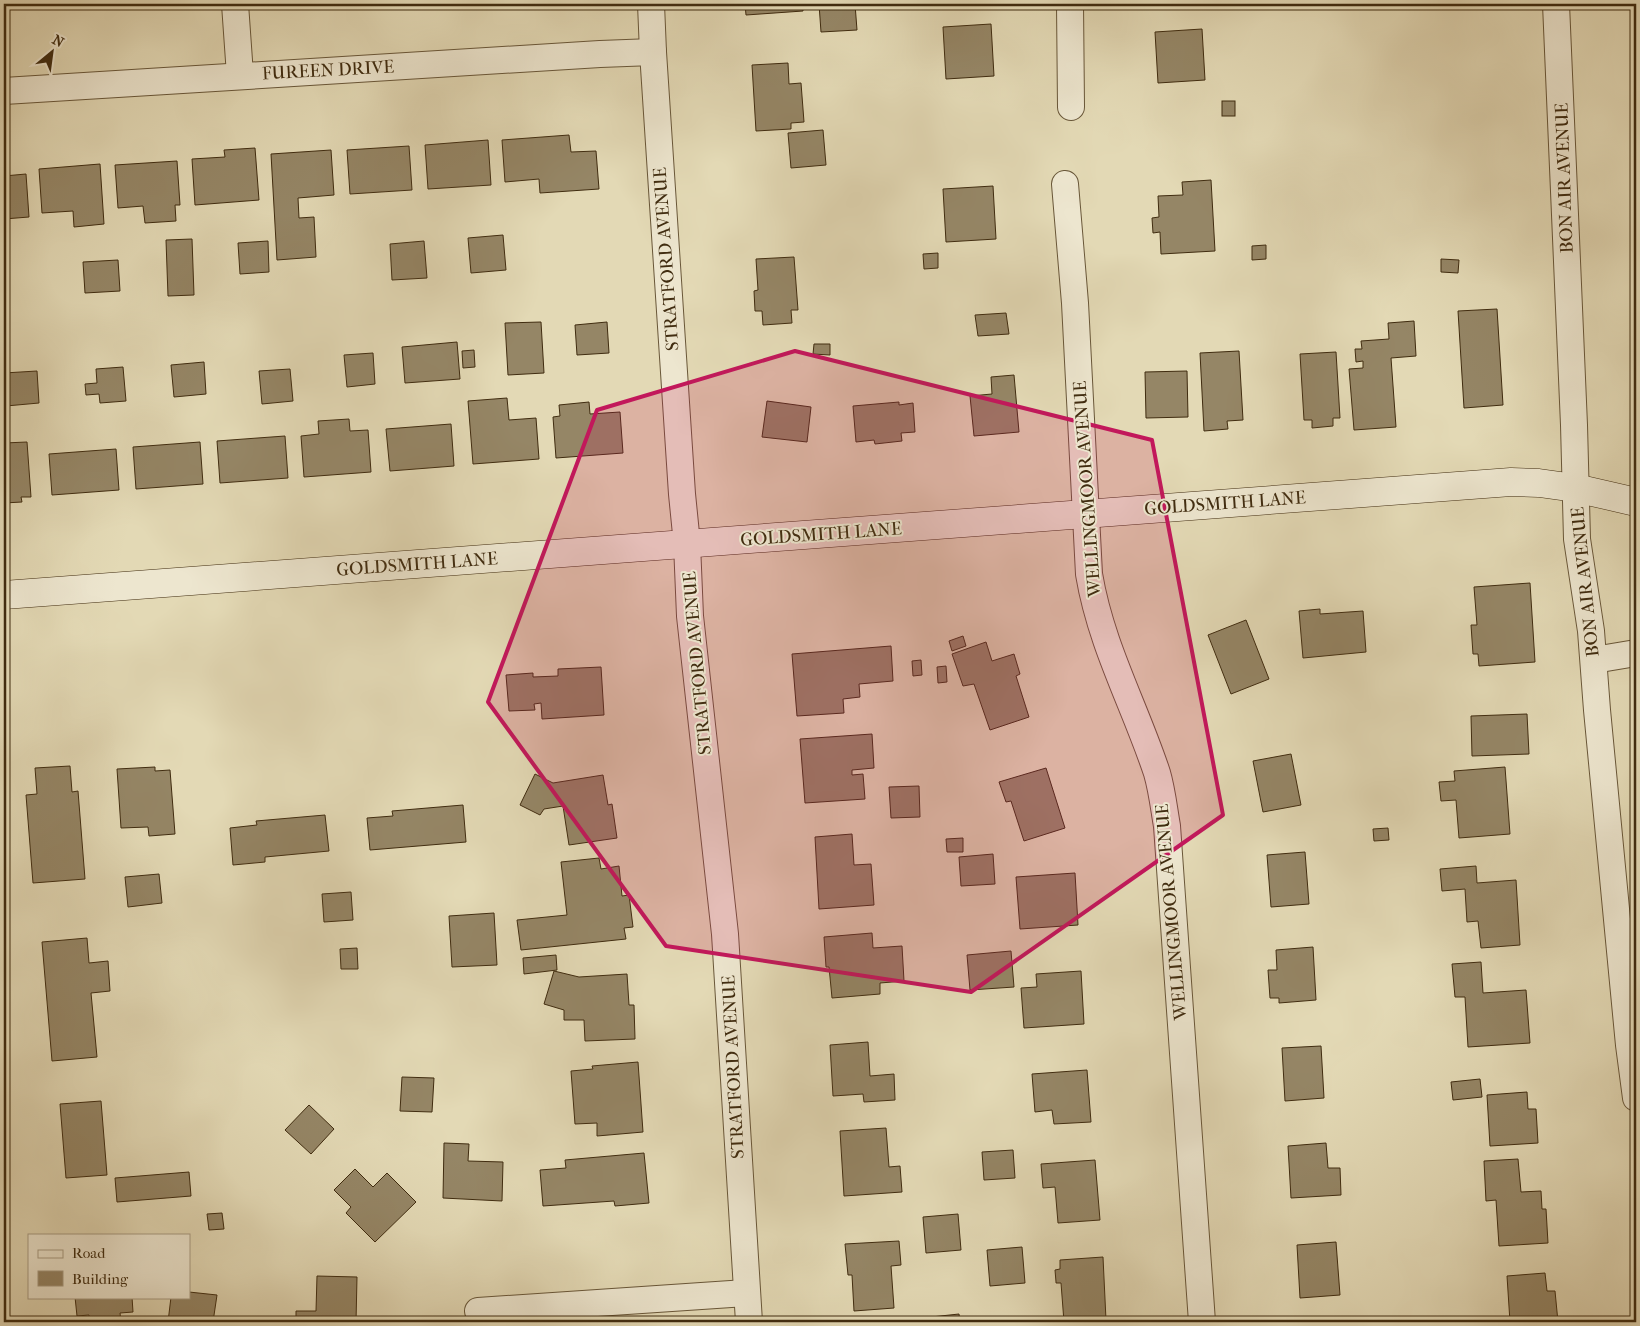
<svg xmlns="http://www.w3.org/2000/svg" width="1640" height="1326" font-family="'IM FELL French Canon',serif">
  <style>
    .building { fill: #958666; stroke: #402c10 }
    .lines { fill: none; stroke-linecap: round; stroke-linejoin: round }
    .street-casing { stroke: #695739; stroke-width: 28 }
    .secondary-casing { stroke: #402c10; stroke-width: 29 }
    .street { stroke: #ede6cf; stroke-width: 26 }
    .secondary { stroke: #ede6cf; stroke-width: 28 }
    .marked { fill: #c2185b; fill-opacity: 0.2; stroke: #c2185b; stroke-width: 4; stroke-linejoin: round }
    .labels { text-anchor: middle; stroke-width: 4; stroke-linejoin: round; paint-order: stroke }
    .street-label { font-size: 18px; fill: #402c10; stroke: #ede6cf }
  </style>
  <rect width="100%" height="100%" fill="#e3d9b5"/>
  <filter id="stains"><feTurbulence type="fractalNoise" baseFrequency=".004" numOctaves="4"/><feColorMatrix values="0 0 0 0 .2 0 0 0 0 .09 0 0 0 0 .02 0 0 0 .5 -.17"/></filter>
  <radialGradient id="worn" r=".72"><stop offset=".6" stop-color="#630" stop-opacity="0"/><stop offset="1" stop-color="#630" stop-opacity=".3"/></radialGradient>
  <g class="building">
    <polygon points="745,4 803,4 803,11 746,15"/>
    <polygon points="819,4 855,4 857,30 821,32"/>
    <polygon points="991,24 994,76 946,79 943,27"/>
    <polygon points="1202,29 1205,80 1158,83 1155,32"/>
    <polygon points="788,63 789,84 801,83 804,122 791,123 791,129 756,131 752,65"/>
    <rect x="1222" y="101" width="13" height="15"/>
    <polygon points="823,130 826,165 791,168 788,133"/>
    <polygon points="569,135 571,152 596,151 599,189 540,193 539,179 505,182 502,140"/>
    <polygon points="488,140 491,185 428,189 425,145"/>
    <polygon points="409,146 412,190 350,194 347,150"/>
    <polygon points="255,148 259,200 195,205 192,159 225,157 224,150"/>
    <polygon points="331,150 334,195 298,198 299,218 314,217 316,257 277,260 271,154"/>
    <polygon points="177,161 180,205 175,205 176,221 145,223 143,206 118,208 115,165"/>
    <polygon points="100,164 104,224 74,227 73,211 42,213 39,169"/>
    <polygon points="26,174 29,217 4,219 4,176"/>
    <polygon points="1211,180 1215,251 1161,254 1160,232 1153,233 1152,218 1159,217 1158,196 1183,195 1182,182"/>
    <polygon points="993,186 996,239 946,242 943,189"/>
    <polygon points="503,235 506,270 471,273 468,238"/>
    <polygon points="192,239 194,295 168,296 166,240"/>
    <polygon points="268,241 269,272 240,274 238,243"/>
    <polygon points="424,241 427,278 392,280 390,244"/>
    <polygon points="1266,245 1266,259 1252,260 1252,246"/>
    <polygon points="938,253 938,268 924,269 923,254"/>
    <polygon points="794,257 798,310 791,310 792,323 763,325 762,311 755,311 754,291 758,290 756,259"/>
    <polygon points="1441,259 1459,260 1458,273 1441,272"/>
    <polygon points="118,260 120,291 85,293 83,262"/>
    <polygon points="1497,309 1503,405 1464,408 1458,311"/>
    <polygon points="1006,313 1009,334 978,336 975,315"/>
    <polygon points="1414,321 1416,356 1391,358 1396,427 1354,430 1349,369 1363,368 1363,361 1356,362 1355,349 1362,349 1361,341 1389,339 1388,323"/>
    <polygon points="541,322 544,373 508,375 505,323"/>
    <polygon points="607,322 609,353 577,355 575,325"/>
    <polygon points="457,342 460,379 405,383 402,347"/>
    <polygon points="814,344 830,344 830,355 813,354"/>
    <polygon points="474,350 475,367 463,368 462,351"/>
    <polygon points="1239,351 1243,420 1227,421 1228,429 1204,431 1200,353"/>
    <polygon points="1336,352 1340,418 1333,418 1333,426 1312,428 1312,420 1304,420 1300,354"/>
    <polygon points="373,353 375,384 347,387 344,355"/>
    <polygon points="204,362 206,394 174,397 171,365"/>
    <polygon points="123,367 126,401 100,403 99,394 86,395 85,384 97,383 96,369"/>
    <polygon points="290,369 293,401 262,404 259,371"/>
    <polygon points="37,371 39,403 6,406 4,373"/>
    <polygon points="1187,371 1188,417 1146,418 1145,372"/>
    <polygon points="1014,375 1019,432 974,436 970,396 992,394 991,377"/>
    <polygon points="507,398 509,420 536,418 539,459 473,464 468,401"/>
    <polygon points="767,401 811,407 807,442 762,437"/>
    <polygon points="589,402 590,414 620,412 623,453 556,458 553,417 560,416 559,405"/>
    <polygon points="899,402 899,405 913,403 915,432 901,433 902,441 875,444 874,440 856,442 853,406"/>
    <polygon points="349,419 350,431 368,430 371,472 304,477 301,436 319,434 318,421"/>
    <polygon points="451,424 454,466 390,471 386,429"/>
    <polygon points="285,436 288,478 220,483 217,441"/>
    <polygon points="27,442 31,497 21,497 22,502 4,503 4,443"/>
    <polygon points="200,442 203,484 136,489 133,447"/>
    <polygon points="116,449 119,490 52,495 49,454"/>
    <polygon points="1530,583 1535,662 1479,666 1478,654 1473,654 1471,625 1477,625 1474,587"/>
    <polygon points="1320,609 1320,614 1363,611 1366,652 1303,658 1299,611"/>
    <polygon points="1246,620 1269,679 1231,694 1208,635"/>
    <polygon points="963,636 966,646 952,651 949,641"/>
    <polygon points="986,642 992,661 1014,654 1020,674 1016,676 1029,717 990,730 974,684 963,686 952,654"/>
    <polygon points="891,646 893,681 859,684 860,697 843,699 844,713 797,716 792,654"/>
    <polygon points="921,660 922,675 913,676 912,661"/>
    <polygon points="946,666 947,682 938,683 937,667"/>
    <polygon points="601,667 604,715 542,719 541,703 534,704 535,710 509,711 506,675 533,673 533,677 558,676 558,669"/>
    <polygon points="1527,714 1529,754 1472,756 1471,716"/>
    <polygon points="872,734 874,768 852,770 852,775 863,774 865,799 805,803 800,739"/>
    <polygon points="1291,754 1301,805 1263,812 1253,761"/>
    <polygon points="70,766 72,792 78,791 85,879 33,883 26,795 37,794 35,768"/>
    <polygon points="155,767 155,771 170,770 175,834 149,836 148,827 121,828 117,769"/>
    <polygon points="1505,767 1510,834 1459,838 1456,800 1441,801 1439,782 1455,781 1454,771"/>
    <polygon points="1046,768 1065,828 1024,841 1011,801 1006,802 999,782"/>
    <polygon points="535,774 553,783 603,775 608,805 612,804 617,838 569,845 563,806 544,809 540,815 520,805"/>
    <polygon points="919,786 920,817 891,818 889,787"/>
    <polygon points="463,805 466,842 370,850 367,818 393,816 392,811"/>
    <polygon points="325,815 329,851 265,857 265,862 233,865 230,828 257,825 256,821"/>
    <polygon points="1388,828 1389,840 1374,841 1373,829"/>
    <polygon points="852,834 854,865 871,864 874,905 819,909 815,837"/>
    <polygon points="963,838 963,852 947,852 946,839"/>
    <polygon points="1305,852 1309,904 1271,907 1267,855"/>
    <polygon points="993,854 995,884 961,886 959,857"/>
    <polygon points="599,858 601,869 619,866 622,896 629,895 633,927 624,928 626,939 521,950 517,920 567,915 561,862"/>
    <polygon points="1476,866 1477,883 1516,880 1520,945 1481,948 1478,921 1467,922 1465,889 1442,891 1440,869"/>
    <polygon points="1075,873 1078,925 1020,929 1016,877"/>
    <polygon points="159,874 162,903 128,907 125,877"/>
    <polygon points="351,892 353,920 324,922 322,894"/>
    <polygon points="494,913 497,965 452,967 449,916"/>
    <polygon points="872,933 873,948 902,946 904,981 880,983 880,994 832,998 829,967 826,967 824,937"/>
    <polygon points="87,938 89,963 108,961 110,991 91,993 97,1057 52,1061 42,942"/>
    <polygon points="1313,947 1316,1000 1279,1003 1279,998 1270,998 1268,970 1277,970 1276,950"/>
    <polygon points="357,948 358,969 341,969 340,949"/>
    <polygon points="1011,951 1014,987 970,990 967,955"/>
    <polygon points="556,955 557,970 524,974 523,958"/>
    <polygon points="1481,962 1483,993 1526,990 1530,1043 1468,1047 1465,997 1455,997 1452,964"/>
    <polygon points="554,971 579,977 627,974 629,1005 634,1005 635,1039 585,1041 584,1020 564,1020 564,1010 544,1004"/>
    <polygon points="1081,971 1084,1024 1024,1028 1021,988 1037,987 1036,974"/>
    <polygon points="868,1042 870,1076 894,1074 895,1100 864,1102 863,1094 833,1096 830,1045"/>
    <polygon points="1321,1046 1324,1098 1285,1101 1282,1048"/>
    <polygon points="638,1062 643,1132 597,1136 597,1123 575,1124 571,1071 593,1069 592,1066"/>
    <polygon points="1087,1070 1091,1122 1054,1124 1052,1110 1035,1112 1032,1074"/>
    <polygon points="402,1077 434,1078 432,1112 400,1111"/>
    <polygon points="1480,1079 1482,1097 1453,1100 1451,1082"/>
    <polygon points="1527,1092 1528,1109 1536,1109 1538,1143 1490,1146 1487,1095"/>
    <polygon points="101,1101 107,1175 66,1178 60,1104"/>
    <polygon points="309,1105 334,1129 311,1154 285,1130"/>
    <polygon points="886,1128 889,1167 900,1166 902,1192 844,1196 840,1131"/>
    <polygon points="444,1143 469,1144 468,1161 503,1162 502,1201 443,1198"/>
    <polygon points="1326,1143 1328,1168 1340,1168 1341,1195 1291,1198 1288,1146"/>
    <polygon points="1013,1150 1015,1178 984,1180 982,1152"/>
    <polygon points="644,1153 649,1203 615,1206 614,1201 543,1206 540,1170 566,1168 565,1160"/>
    <polygon points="1518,1159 1521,1192 1541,1191 1542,1209 1546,1209 1548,1243 1499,1246 1496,1200 1486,1201 1484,1161"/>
    <polygon points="1095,1160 1100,1220 1058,1223 1055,1187 1043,1188 1041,1164"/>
    <polygon points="355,1169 373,1187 387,1173 416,1202 375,1242 346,1213 351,1207 334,1190"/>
    <polygon points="189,1172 191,1196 117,1202 115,1178"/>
    <polygon points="222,1213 224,1229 209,1230 207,1214"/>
    <polygon points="958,1214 961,1250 926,1253 923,1217"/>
    <polygon points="899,1241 901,1265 891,1266 894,1308 854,1311 852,1275 848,1275 845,1244"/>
    <polygon points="1336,1242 1340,1295 1300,1298 1297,1245"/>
    <polygon points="1022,1247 1025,1283 990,1286 987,1250"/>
    <polygon points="1103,1257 1106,1320 1064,1322 1061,1283 1056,1283 1056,1282 1055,1270 1060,1269 1060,1260"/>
    <polygon points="1545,1273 1547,1291 1555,1291 1558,1322 1510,1322 1507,1276"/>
    <polygon points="317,1276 357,1277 356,1322 296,1322 296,1311 316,1311"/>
    <polygon points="189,1292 217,1295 213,1322 168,1322 171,1297 189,1297"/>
    <polygon points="75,1297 132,1297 133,1312 120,1313 121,1322 89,1322 89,1315 77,1316"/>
    <polygon points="959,1314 960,1322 922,1322 922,1318"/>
  </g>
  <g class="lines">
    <defs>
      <g id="street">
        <polyline points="235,4 240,75"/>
        <polyline points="651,4 653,52 682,494 687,544 690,616 725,934 749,1322"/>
        <polyline points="1070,4 1071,107"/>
        <polyline points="1556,4 1574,425 1577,539 1591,631 1597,710 1629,1045 1636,1098"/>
        <polyline points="4,91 600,54 653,52"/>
        <path d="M1065 184 1075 303 1089 574C1101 646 1135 706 1157 773 1162 790 1164 809 1167 826L1202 1322"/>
        <polyline points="1594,660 1636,653"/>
        <polyline points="478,1311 746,1293"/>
      </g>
      <polyline id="secondary" points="4,595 1511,482 1539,483 1575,488 1636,502"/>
    </defs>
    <use href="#street" class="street-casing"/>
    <use href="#secondary" class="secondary-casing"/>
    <use href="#street" class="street"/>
    <use href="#secondary" class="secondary"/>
  </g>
  <path class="marked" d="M795 351 1152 440 1223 815 971 992 666 946 488 702 597 410Z"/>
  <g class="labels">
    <g class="street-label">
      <text transform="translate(328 70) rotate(-3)" y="6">FUREEN DRIVE</text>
      <text transform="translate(1564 178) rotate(-92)" y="6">BON AIR AVENUE</text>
      <text transform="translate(666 259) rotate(-94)" y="6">STRATFORD AVENUE</text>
      <text transform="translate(1087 489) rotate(-94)" y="6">WELLINGMOOR AVENUE</text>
      <text transform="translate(1225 503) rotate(-4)" y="6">GOLDSMITH LANE</text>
      <text transform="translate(821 534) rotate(-4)" y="6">GOLDSMITH LANE</text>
      <text transform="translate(417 564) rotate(-4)" y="6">GOLDSMITH LANE</text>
      <text transform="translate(1585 582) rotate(-96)" y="6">BON AIR AVENUE</text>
      <text transform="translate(697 663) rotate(-95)" y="6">STRATFORD AVENUE</text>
      <text transform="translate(1171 912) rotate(-95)" y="6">WELLINGMOOR AVENUE</text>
      <text transform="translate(733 1067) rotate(-93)" y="6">STRATFORD AVENUE</text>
    </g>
  </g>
  <rect width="1640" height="1326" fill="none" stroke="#e3d9b5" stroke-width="20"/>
  <rect x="5" y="5" width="1630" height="1316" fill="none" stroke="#402c10" stroke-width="2.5"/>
  <rect x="10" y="10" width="1620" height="1306" fill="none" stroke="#402c10"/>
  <rect x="28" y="1234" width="162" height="65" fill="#ede6cf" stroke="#a89c83"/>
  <rect x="38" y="1250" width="25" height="8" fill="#ede6cf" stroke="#a89c83"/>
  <text x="72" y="1258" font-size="15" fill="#402c10">Road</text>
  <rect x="38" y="1271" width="25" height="15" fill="#958666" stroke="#a89c83"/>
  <text x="72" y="1284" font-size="15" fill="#402c10">Building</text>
  <g transform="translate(52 52) rotate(29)" stroke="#ede6cf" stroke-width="4" paint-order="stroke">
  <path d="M0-4L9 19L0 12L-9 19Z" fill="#402c10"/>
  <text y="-8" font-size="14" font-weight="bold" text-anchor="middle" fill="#402c10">N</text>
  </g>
  <rect width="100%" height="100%" filter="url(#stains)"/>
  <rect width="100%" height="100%" fill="url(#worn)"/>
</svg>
